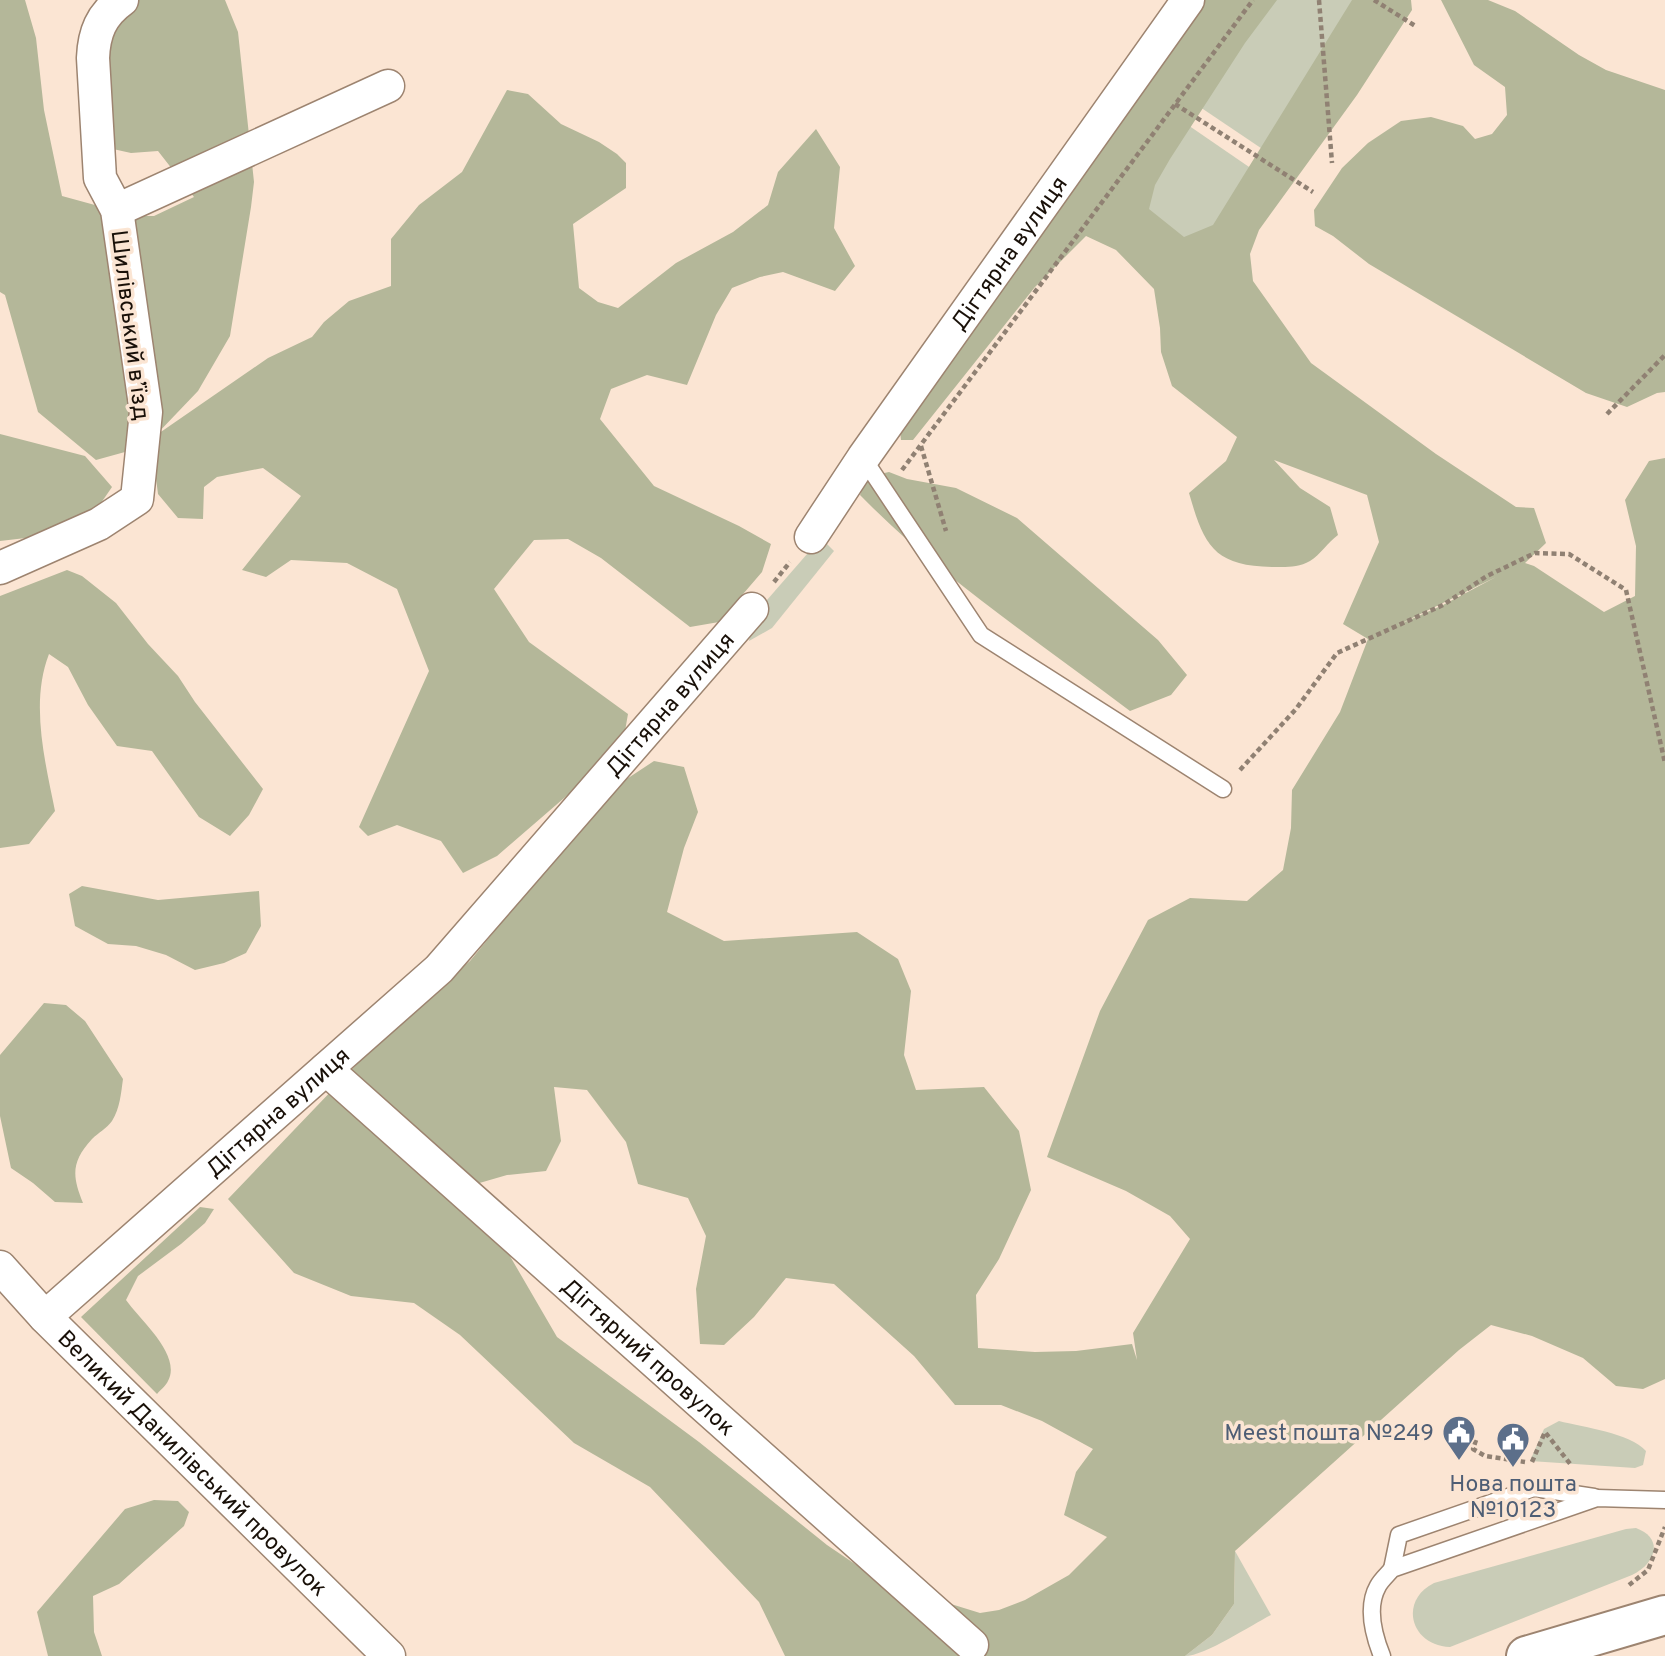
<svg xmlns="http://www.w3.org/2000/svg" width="1665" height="1656" font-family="Overpass,sans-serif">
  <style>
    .green { fill: #c9ccb7 }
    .forest { fill: #b4b799; fill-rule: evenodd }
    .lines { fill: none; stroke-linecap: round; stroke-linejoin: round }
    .service-casing { stroke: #9d8470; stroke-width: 19 }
    .minor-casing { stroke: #9d8470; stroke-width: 35 }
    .tertiary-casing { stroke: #9d8470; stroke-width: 42 }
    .path { stroke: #908173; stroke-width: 4.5; stroke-dasharray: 5 3.5; stroke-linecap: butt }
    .service { stroke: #fff; stroke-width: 16 }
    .minor { stroke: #fff; stroke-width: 32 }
    .tertiary { stroke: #fff; stroke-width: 38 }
    .labels { text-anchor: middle; stroke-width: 7; stroke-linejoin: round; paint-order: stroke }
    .street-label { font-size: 23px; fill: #191008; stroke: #fbe5d3 }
    .service-label { font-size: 23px; fill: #4e5e75; stroke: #fbe5d3; text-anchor: end }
  </style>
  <rect width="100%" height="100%" fill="#fbe5d3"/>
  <g class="green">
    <polygon points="1267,0 1359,0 1283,163 1197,105"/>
    <polygon points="1185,123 1268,180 1203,275 1120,218"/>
    <polygon points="821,538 834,551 772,628 749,641 754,615"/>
    <path d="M1559 1421C1583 1427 1630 1433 1646 1451L1643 1465 1635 1468 1530 1461 1544 1429Z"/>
    <path d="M1636 1528C1665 1539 1655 1564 1632 1575L1450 1647C1411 1646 1398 1601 1434 1583L1626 1529Z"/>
    <path d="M1235 1551 1271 1615C1251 1625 1205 1656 1185 1656L1212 1635 1234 1604Z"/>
  </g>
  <g class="forest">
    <polygon points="0,0 25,0 36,38 44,110 62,196 135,216 154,216 194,197 158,151 131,153 113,149 105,38 110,0 225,0 238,32 254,182 251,207 230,336 198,391 155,436 268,358 312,337 324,322 349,301 391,286 391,239 419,205 462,172 507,90 528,94 561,124 599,142 617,154 626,163 626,188 573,224 579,288 598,302 618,308 676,263 733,232 768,205 778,172 816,129 840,167 834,228 855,266 835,291 783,272 760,277 732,288 716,315 687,385 647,375 611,389 600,419 654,486 739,526 771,544 762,572 719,622 690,627 601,558 568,539 534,540 494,589 529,642 628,714 622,748 497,856 463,873 441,841 397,825 368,836 359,827 429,671 397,589 347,563 291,560 266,577 242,570 301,496 263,468 217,477 204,487 203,519 178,518 158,494 151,439 143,447 96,460 38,412 5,295 0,292"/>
    <path d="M1204 0H1277L1245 43 1170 159 1155 185 1149 209 1184 237 1213 225 1352 0H1411L1412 10 1357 95 1259 230 1250 254 1253 281 1311 363 1436 454 1516 507 1534 508 1546 543 1525 563 1534 566 1604 612 1635 596 1636 546 1625 500 1649 461 1665 458V1379L1643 1389 1616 1386 1583 1358 1532 1336 1491 1325 1459 1350 1235 1551 1234 1604 1212 1635 1185 1656H785L759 1602 650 1487 574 1443 460 1335 414 1303 351 1296 294 1273 228 1199 405 1014 470 961 610 790 654 761 684 767 698 812 684 848 667 912 724 941 857 932 898 959 911 991 904 1055 916 1090 984 1087 1019 1131 1031 1190 999 1259 976 1295 978 1348 1035 1352 1076 1351 1132 1344 1137 1360 1133 1333 1190 1239 1170 1216 1126 1191 1047 1157 1100 1011 1148 920 1190 898 1247 901 1283 870 1291 828 1292 790 1340 712 1368 639 1343 624 1379 542 1367 495 1274 460 1300 488 1330 507 1338 535C1328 542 1320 555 1310 561 1298 568 1286 567 1273 567 1213 566 1204 545 1189 493L1226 461 1237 437 1172 386 1161 352 1160 328 1154 289 1116 250 1086 236 1035 287 913 440H901L899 420ZM1496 577 1443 605 1396 626ZM554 1087 587 1090 626 1142 638 1184 688 1198 706 1236 696 1289 700 1344 724 1345 754 1317 786 1278 834 1284 914 1356 955 1405H1001L1042 1421 1093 1449 1076 1472 1064 1515 1107 1537 1069 1575 1025 1600 999 1610 980 1613 883 1583 827 1545 699 1442 557 1337 500 1239 476 1184 507 1175 546 1171 561 1141Z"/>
    <polygon points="1441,0 1488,0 1515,11 1579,55 1606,70 1665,90 1665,392 1657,393 1627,407 1586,393 1369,264 1333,236 1315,226 1314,210 1342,168 1368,143 1401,121 1431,117 1463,126 1475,139 1492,134 1507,115 1505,87 1474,65"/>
    <polygon points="0,434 85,456 112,487 92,516 60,534 0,541"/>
    <path d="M889 472 907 479 956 488 1017 518 1158 640 1187 675 1171 695 1130 711C1038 641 941 578 860 495L866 477Z"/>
    <path d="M67 570 82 576 116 603 148 644 178 676 195 702 263 789 249 815 230 836 199 817 152 751 117 746 88 705 68 667 49 654C30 703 45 761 55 811L29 844 0 848V596Z"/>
    <polygon points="82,886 158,900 259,891 261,926 246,953 224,963 195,970 166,955 136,946 108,944 75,926 69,894"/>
    <path d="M44 1003 66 1005 85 1021 123 1079C121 1093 120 1108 112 1121 107 1128 98 1133 92 1139 71 1162 72 1176 83 1203L55 1202 33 1183 11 1168 0 1116V1055Z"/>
    <path d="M200 1207 214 1209 205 1223 181 1244 138 1276 126 1300C140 1320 182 1355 168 1381 166 1386 160 1390 157 1394L81 1317Z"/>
    <polygon points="154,1500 178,1501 189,1512 184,1526 119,1584 93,1596 94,1632 102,1656 48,1656 37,1612 125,1509"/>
  </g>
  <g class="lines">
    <defs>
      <g id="service">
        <polyline points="863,458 981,635 1223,789"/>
        <polyline points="1392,1569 1399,1535 1534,1488 1594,1497"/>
        <path d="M1382 1656C1374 1636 1366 1607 1378 1586 1381 1580 1388 1574 1392 1569L1597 1498 1665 1500"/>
      </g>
      <g id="minor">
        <polyline points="117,210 388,86"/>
        <path id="s1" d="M811 537 863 458 1188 0"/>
        <path d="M0 568 99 524 137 499 146 412 117 210 100 178 93 58C94 33 101 15 122 0"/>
        <path id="s2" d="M326 1069 972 1645"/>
        <path id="s3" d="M0 1267 45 1317 389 1656"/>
        <path id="s4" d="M45 1317 439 969 752 609"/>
      </g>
      <polyline id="tertiary" points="1526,1656 1665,1615"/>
    </defs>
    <use href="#service" class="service-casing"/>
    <use href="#minor" class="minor-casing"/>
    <use href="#tertiary" class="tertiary-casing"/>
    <g class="path">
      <polyline points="1319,0 1332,163"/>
      <polyline points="1374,0 1417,27"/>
      <polyline points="1175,104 1313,192"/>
      <polyline points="1607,414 1665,355"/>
      <polyline points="921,446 946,531"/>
      <polyline points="902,470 1253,0"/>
      <polyline points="774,582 790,562"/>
      <polyline points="1240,770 1296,709 1337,653 1443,605 1487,576 1535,553 1569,554 1626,590 1665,763"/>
      <polyline points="1476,1440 1473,1449 1485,1456 1525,1462"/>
      <polyline points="1532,1462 1545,1432 1571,1465"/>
      <polyline points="1629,1585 1648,1570 1665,1527"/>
    </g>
    <use href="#service" class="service"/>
    <use href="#minor" class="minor"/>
    <use href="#tertiary" class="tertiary"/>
  </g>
  <defs>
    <symbol id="civic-pin" viewBox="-11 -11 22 30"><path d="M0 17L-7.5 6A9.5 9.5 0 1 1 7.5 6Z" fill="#5c6f8a" stroke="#fbe5d3"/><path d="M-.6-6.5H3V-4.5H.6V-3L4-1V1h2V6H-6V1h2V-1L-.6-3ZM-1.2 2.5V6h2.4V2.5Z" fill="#fff"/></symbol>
  </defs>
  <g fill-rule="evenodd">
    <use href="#civic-pin" x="1440" y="1413" width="38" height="52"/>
    <use href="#civic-pin" x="1494" y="1420" width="38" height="52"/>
  </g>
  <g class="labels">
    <g class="street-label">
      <text dy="8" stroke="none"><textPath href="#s1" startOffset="346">Дігтярна вулиця</textPath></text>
      <text transform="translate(131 325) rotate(83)" y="8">Шилівський в’їзд</text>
      <text dy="8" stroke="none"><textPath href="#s4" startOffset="877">Дігтярна вулиця</textPath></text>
      <text dy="8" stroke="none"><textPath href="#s4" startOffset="310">Дігтярна вулиця</textPath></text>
      <text dy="8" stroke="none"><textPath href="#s2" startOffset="432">Дігтярний провулок</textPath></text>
      <text dy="8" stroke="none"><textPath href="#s3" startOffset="275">Великий Данилівський провулок</textPath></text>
    </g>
    <g class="service-label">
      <text x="1434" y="1440">Meest пошта №249</text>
      <text x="1513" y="1491" text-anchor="middle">Нова пошта<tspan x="1513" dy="26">№10123</tspan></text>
    </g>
  </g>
</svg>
